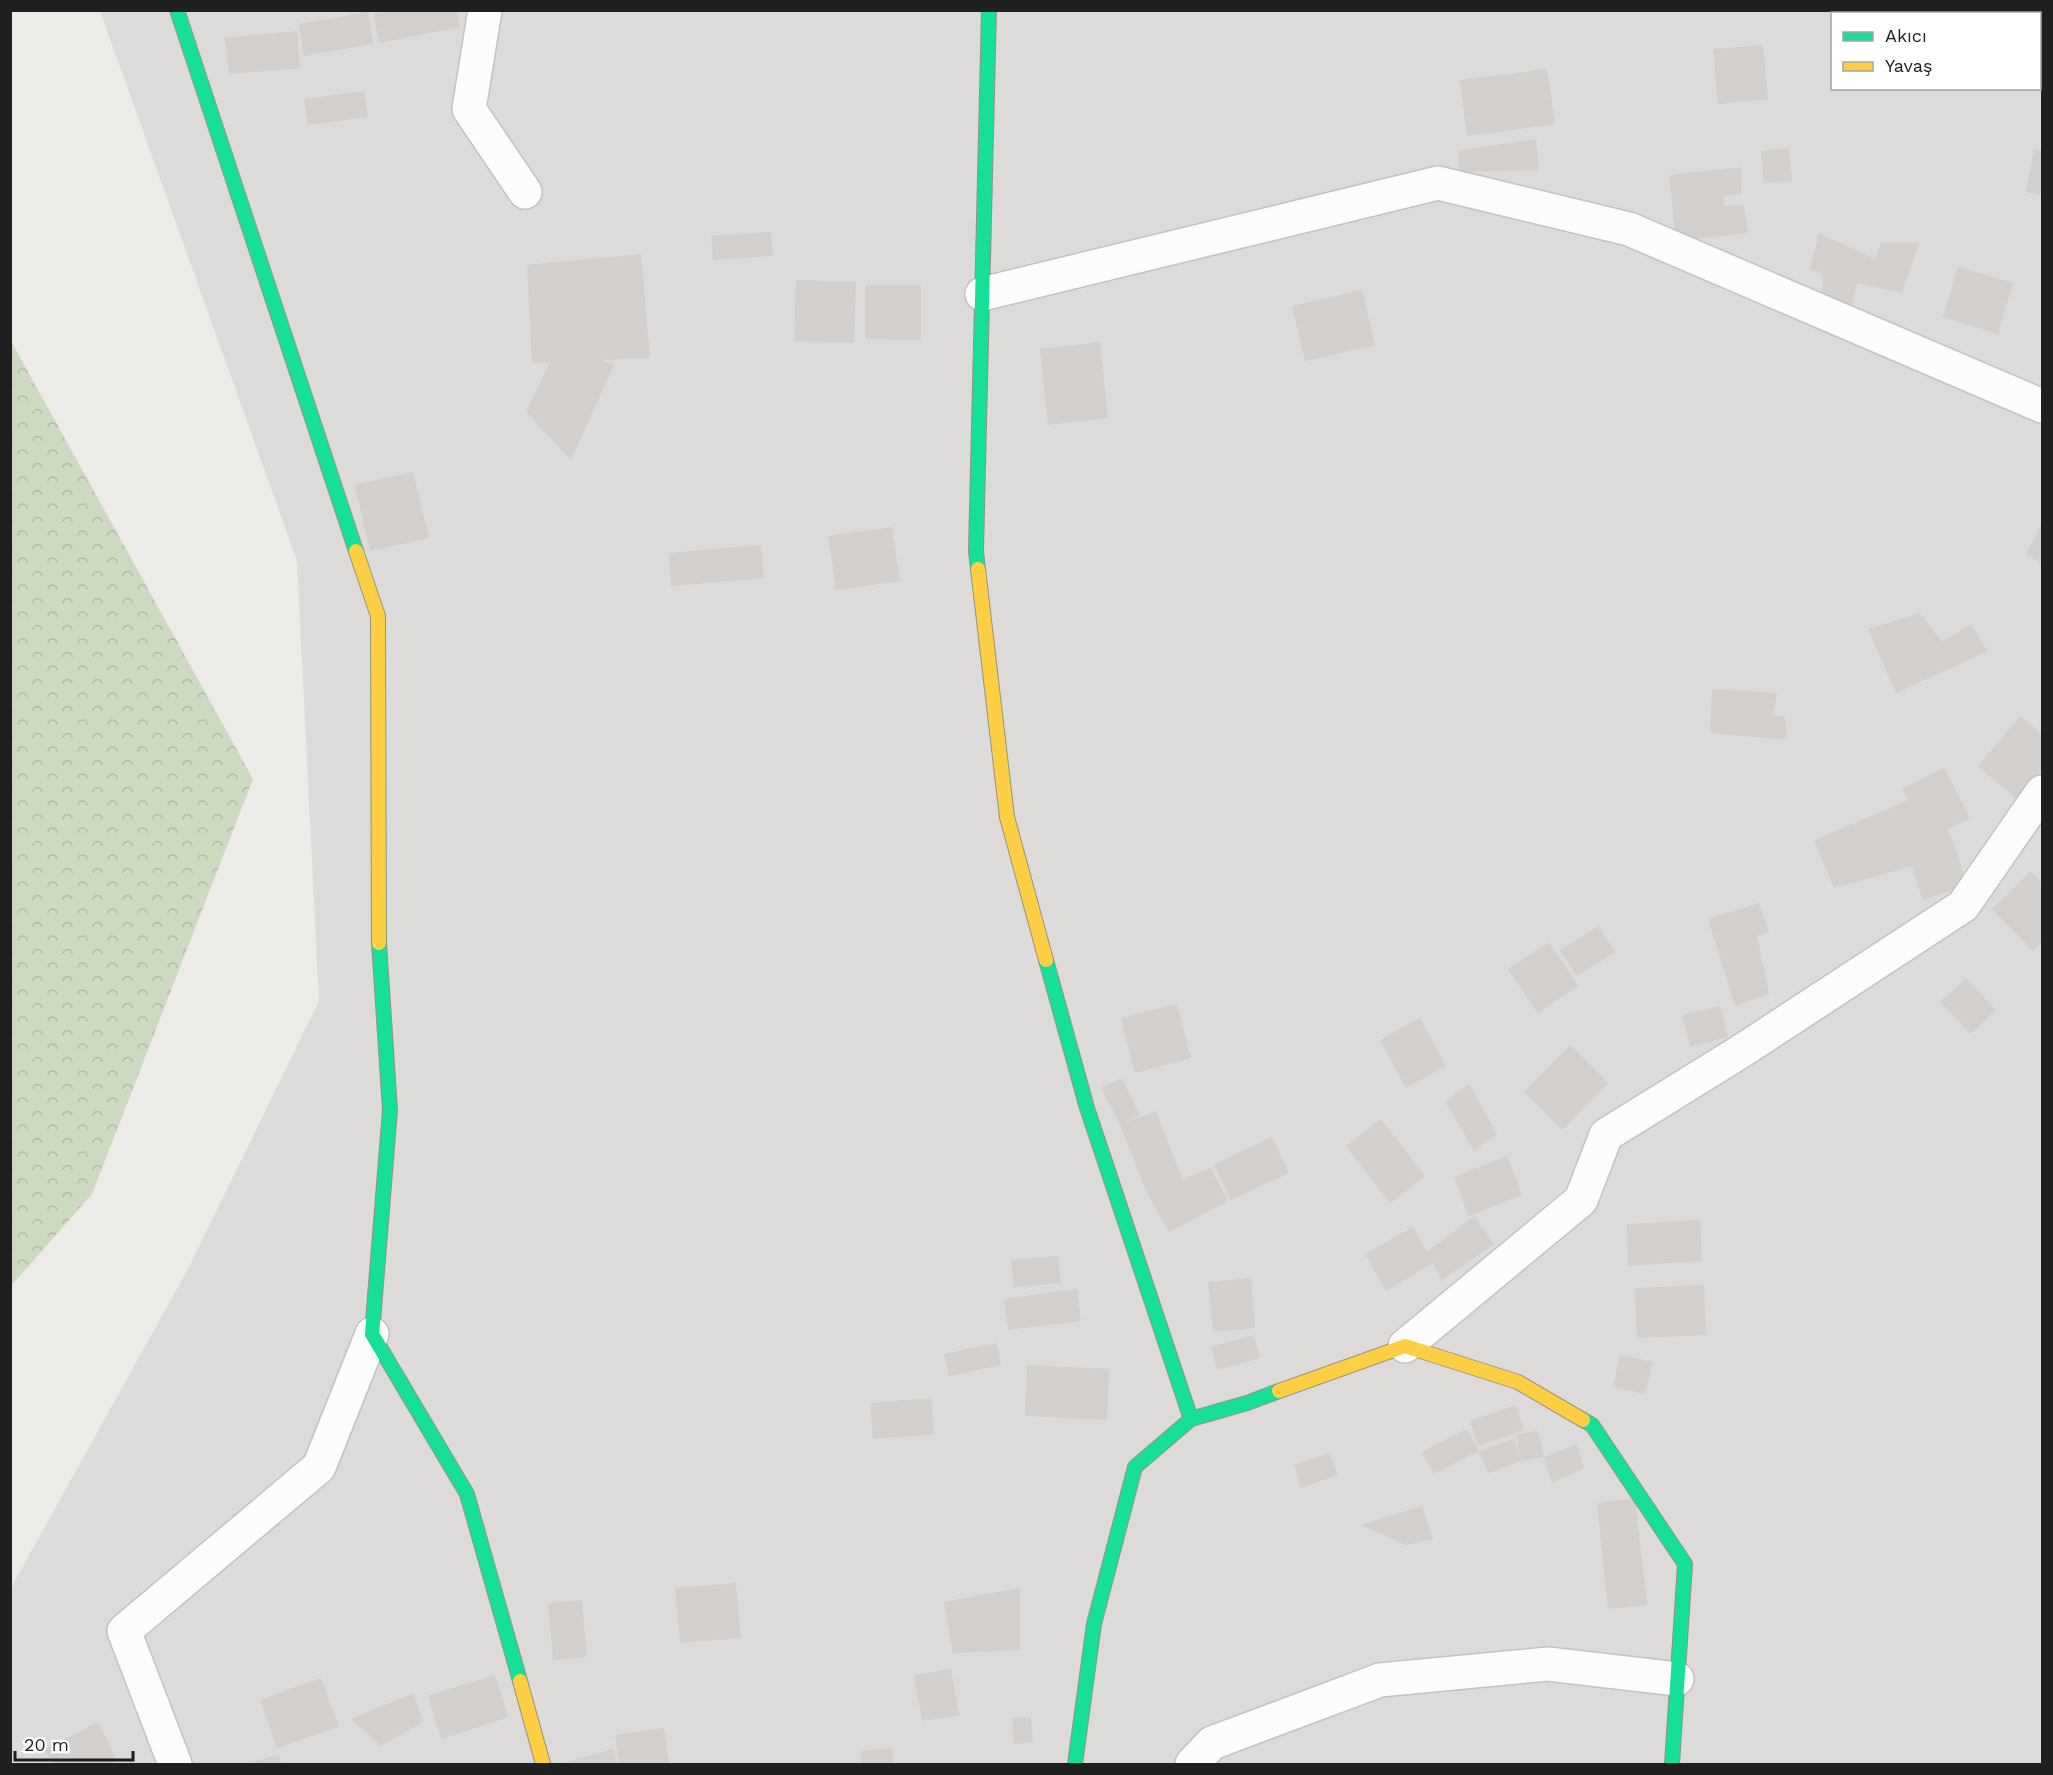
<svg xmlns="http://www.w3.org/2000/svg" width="2053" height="1775" font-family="'Work Sans',sans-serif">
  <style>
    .residential { fill: #dcdbd9; fill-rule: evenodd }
    .forest { fill: url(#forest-crowns) }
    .building { fill: #d2cfcd }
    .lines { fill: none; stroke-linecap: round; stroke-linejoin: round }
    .street-casing { stroke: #c3c2c0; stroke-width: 36 }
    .fast-casing { stroke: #969482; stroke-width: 16 }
    .slow-casing { stroke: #969482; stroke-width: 16 }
    .street { stroke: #fcfcfc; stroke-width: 33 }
    .fast { stroke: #16e098; stroke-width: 14 }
    .slow { stroke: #ffcf43; stroke-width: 14 }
  </style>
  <defs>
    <pattern id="forest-crowns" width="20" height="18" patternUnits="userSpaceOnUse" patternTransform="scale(1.5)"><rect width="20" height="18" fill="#cdd9c0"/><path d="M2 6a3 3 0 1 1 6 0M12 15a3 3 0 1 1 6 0" fill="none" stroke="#b0baa5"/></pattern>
  </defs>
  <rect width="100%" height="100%" fill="#edebe8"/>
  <path class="residential" d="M100 11H2042V1764H11V1588L188 1269 319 1001 297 561ZM1832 14H2040V88H1832Z"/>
  <polygon class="forest" points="11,341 253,779 92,1194 11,1286"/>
  <g class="building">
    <polygon points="394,10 457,10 460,27 379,43 374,14"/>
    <polygon points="368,12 373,44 304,56 299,24"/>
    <polygon points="297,31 300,68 229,74 225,38"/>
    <polygon points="1763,45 1768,99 1718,104 1713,49"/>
    <polygon points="1547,69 1555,124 1467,136 1460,80"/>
    <polygon points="364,91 368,117 308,125 304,99"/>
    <polygon points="1536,139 1539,170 1458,172 1458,151"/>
    <polygon points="1789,148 1792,181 1764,183 1761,151"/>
    <polygon points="2034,149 2042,151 2042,195 2026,192"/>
    <polygon points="1742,167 1741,194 1723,196 1724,206 1744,205 1748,233 1676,241 1669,175"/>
    <polygon points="771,232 773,256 713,260 711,236"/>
    <polygon points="1819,233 1875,259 1881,243 1919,243 1902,293 1857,283 1852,304 1822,297 1823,274 1810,269"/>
    <polygon points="641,254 650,358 602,360 614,365 571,460 526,412 550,362 532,363 527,265"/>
    <polygon points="1958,267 2013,283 1998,334 1943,317"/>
    <polygon points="796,280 856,282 854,343 794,341"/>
    <polygon points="865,285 921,285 921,340 865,339"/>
    <polygon points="1362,290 1375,345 1305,361 1292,306"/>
    <polygon points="1100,342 1108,418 1048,425 1040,349"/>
    <polygon points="413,472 429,538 370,551 355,485"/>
    <polygon points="2042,523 2042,564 2026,554"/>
    <polygon points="892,527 900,581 836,590 828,536"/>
    <polygon points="761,545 764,578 671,586 669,553"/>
    <polygon points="1920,613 1942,642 1971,624 1988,651 1896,693 1868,629"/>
    <polygon points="1712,689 1777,693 1773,715 1785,717 1787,740 1710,733"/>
    <polygon points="2020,716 2042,735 2042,769 2017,799 1978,766"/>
    <polygon points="1944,767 1970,818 1947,830 1953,842 1967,885 1923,900 1912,866 1834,888 1814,840 1909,800 1902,789"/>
    <polygon points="2031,871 2042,883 2042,942 2033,951 1992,909"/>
    <polygon points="1759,903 1769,932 1757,936 1769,994 1735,1006 1708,919"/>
    <polygon points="1599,926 1615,952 1577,976 1560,950"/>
    <polygon points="1549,942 1578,986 1538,1013 1508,969"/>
    <polygon points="1966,978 1996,1010 1971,1034 1940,1002"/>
    <polygon points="1177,1004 1191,1058 1135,1073 1121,1018"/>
    <polygon points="1720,1006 1728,1037 1690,1047 1682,1015"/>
    <polygon points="1420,1018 1446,1066 1406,1088 1380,1040"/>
    <polygon points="1570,1045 1608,1083 1563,1130 1524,1092"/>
    <polygon points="1122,1078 1140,1115 1123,1124 1156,1111 1182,1179 1210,1168 1228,1201 1169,1232 1147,1193 1120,1125 1101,1088"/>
    <polygon points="1469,1084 1497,1134 1474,1151 1445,1101"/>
    <polygon points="1381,1119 1425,1176 1390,1203 1346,1146"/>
    <polygon points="1272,1137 1289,1173 1231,1200 1214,1164"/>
    <polygon points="1507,1156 1522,1195 1469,1216 1454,1177"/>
    <polygon points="1474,1216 1494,1244 1442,1280 1433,1263 1386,1291 1365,1254 1413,1227 1427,1252"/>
    <polygon points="1700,1220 1702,1261 1628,1266 1627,1224"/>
    <polygon points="1058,1256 1061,1283 1014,1287 1011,1260"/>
    <polygon points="1251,1278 1255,1328 1213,1332 1208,1282"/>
    <polygon points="1704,1285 1706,1335 1637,1338 1635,1288"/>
    <polygon points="1077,1289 1081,1321 1008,1330 1004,1299"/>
    <polygon points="1254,1335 1260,1358 1217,1370 1211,1347"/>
    <polygon points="997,1343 1001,1365 949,1376 944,1354"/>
    <polygon points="1620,1355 1653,1362 1645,1394 1613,1387"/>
    <polygon points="1027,1365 1109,1369 1107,1420 1025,1416"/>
    <polygon points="931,1398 934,1434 873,1439 870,1403"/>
    <polygon points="1516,1405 1524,1430 1478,1446 1470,1421"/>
    <polygon points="1467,1429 1479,1451 1434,1474 1422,1452"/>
    <polygon points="1538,1430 1544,1457 1577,1444 1584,1468 1552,1483 1544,1457 1521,1461 1488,1473 1479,1451 1514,1439 1521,1460 1516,1435"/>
    <polygon points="1330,1453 1338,1475 1301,1487 1294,1465"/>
    <polygon points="1635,1498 1647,1605 1608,1609 1597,1503"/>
    <polygon points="1422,1506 1433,1539 1406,1545 1361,1525"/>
    <polygon points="736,1583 741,1638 680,1643 675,1588"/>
    <polygon points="1020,1588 1020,1650 953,1653 944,1602"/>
    <polygon points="582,1600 587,1657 553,1660 548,1603"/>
    <polygon points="951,1669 959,1715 922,1721 914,1675"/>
    <polygon points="495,1675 508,1717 441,1739 428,1696"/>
    <polygon points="321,1678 339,1727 277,1748 260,1700"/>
    <polygon points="414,1693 423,1722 381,1746 351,1719"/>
    <polygon points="1031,1717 1033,1742 1014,1744 1012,1718"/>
    <polygon points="98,1722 117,1760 110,1764 53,1764 45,1749"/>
    <polygon points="664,1728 669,1764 619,1764 615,1735"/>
    <polygon points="892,1748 893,1764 862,1764 860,1751"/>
    <polygon points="613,1749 617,1764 560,1764"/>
    <polygon points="279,1755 281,1764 244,1764"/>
  </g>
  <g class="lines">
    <defs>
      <g id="street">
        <polyline points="485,10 469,109 525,192"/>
        <polyline points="982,294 1438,183 1629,229 2042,406"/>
        <polyline points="1405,1346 1581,1200 1606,1135 1743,1050 1963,906 2042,792"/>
        <polyline points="175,1764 124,1631 319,1467 372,1334"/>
        <polyline points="1192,1764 1212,1743 1380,1680 1548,1664 1677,1679"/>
      </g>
      <g id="fast">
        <polyline points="177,10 356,551"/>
        <polyline points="978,569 976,551 989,10"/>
        <polyline points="379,943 390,1110 372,1334 467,1494 520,1681"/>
        <polyline points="1046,960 1087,1108 1191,1419"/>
        <polyline points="1583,1420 1592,1425 1685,1564 1672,1764"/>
        <polyline points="1075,1764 1094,1624 1135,1467 1191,1419 1247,1403 1279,1391"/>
      </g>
      <g id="slow">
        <polyline points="356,551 378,616 379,943"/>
        <polyline points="978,569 1007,817 1046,960"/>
        <polyline points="1279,1391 1405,1346 1518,1382 1583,1420"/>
        <polyline points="520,1681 543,1764"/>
      </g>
    </defs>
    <use href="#street" class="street-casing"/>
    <use href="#fast" class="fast-casing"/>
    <use href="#slow" class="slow-casing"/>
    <use href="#street" class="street"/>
    <use href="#fast" class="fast"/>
    <use href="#slow" class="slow"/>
  </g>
  <rect width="2053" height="1775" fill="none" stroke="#1f1f1f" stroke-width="24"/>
  <rect x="1831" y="12" width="210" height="78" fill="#ffffff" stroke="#a5a5a5" stroke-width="1.5"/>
  <rect x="1843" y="32" width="30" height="9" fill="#16e098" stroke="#a5a5a5" stroke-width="1.5"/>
  <text x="1885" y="42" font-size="18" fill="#1f1f1f">Akıcı</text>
  <rect x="1843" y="62" width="30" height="9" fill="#ffcf43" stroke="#a5a5a5" stroke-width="1.5"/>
  <text x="1885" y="72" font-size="18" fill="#1f1f1f">Yavaş</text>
  <path d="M15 1751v9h118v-9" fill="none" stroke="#1f1f1f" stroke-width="3"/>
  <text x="24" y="1751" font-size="18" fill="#1f1f1f" stroke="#ffffff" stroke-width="4.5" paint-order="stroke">20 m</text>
</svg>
